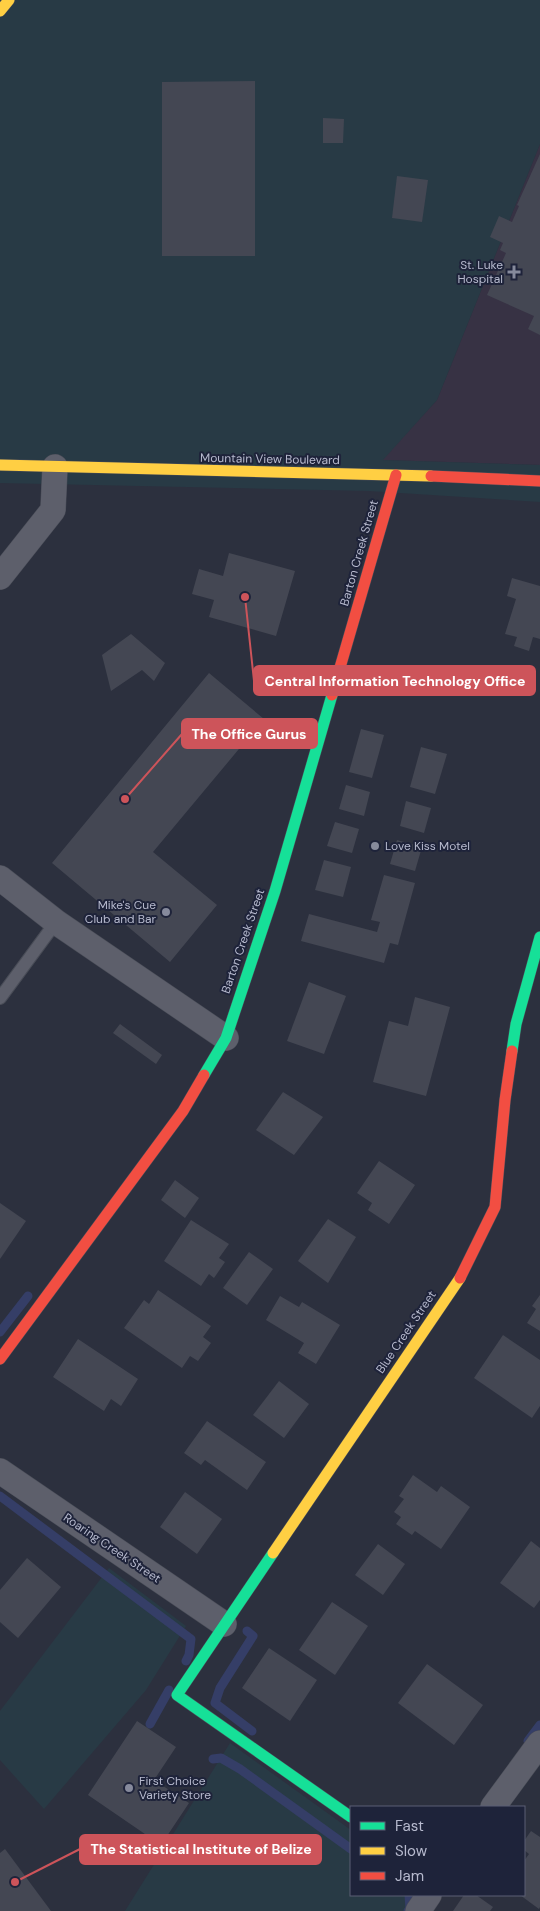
<svg xmlns="http://www.w3.org/2000/svg" width="540" height="1911" font-family="'DM Sans',sans-serif">
  <style>
    .medical { fill: #373244 }
    .green { fill: #283a45 }
    .lines { fill: none; stroke-linecap: round; stroke-linejoin: round }
    .stream { stroke: #353e67; stroke-width: 9 }
    .building { fill: #444753 }
    .lane-casing { stroke: #494c57; stroke-width: 14 }
    .street-casing { stroke: #494c57; stroke-width: 26 }
    .fast-casing { stroke: #494c57; stroke-width: 12 }
    .slow-casing { stroke: #494c57; stroke-width: 12 }
    .jam-casing { stroke: #494c57; stroke-width: 12 }
    .lane { stroke: #5d5f6b; stroke-width: 12 }
    .street { stroke: #5d5f6b; stroke-width: 25 }
    .fast { stroke: #16e098; stroke-width: 11 }
    .slow { stroke: #ffcf43; stroke-width: 11 }
    .jam { stroke: #f24e42; stroke-width: 11 }
    .poi-dot { fill: #868a9c; stroke: #1e233a; stroke-width: 2 }
    .labels { text-anchor: middle; stroke-width: 4; stroke-linejoin: round; paint-order: stroke }
    .poi-label { font-size: 12px; fill: #b7bace; stroke: #1e233a; text-anchor: end }
    .street-label { font-size: 12px; fill: #b7bace; stroke: #1e233a }
    .leader { fill: none; stroke: #cd545a; stroke-width: 2 }
    .callout-dot { fill: #cd545a; stroke: #1e233a; stroke-width: 2 }
    .callout { fill: #cd545a; stroke: #cd545a; stroke-width: 2 }
    .callout-label { font-size: 14px; text-anchor: middle; font-weight: bold; fill: #fff }
  </style>
  <rect width="100%" height="100%" fill="#2c303e"/>
  <polygon class="medical" points="540,144 540,465 382,460 437,400"/>
  <g class="green">
    <polygon points="0,0 540,0 540,144 437,400 383,460 540,465 540,502 369,491 0,483"/>
    <polygon points="109,1568 186,1626 146,1690 44,1809 0,1760 0,1711"/>
    <polygon points="230,1743 351,1830 351,1895 420,1895 408,1911 125,1911"/>
  </g>
  <g class="lines">
    <g class="stream">
      <polyline points="0,1332 28,1296"/>
      <polyline points="0,1496 191,1639 189,1655 186,1661"/>
      <polyline points="247,1631 253,1636 220,1688 215,1703 252,1731"/>
      <polyline points="150,1724 169,1690"/>
      <polyline points="528,1741 540,1725"/>
      <polyline points="213,1759 221,1758 240,1769 351,1849"/>
      <polyline points="408,1911 410,1909 409,1895"/>
    </g>
  </g>
  <g class="building">
    <polygon points="255,81 255,256 162,256 162,82"/>
    <polygon points="323,118 344,119 343,143 323,143"/>
    <polygon points="540,154 540,335 528,329 534,316 487,295 506,253 500,250 503,243 490,237 499,216 512,222 519,206 517,205"/>
    <polygon points="397,176 428,180 422,222 392,218"/>
    <polygon points="229,553 295,571 276,636 209,617 214,600 192,594 199,569 223,576"/>
    <polygon points="512,578 540,586 540,639 533,637 529,651 514,646 517,637 505,634 516,599 507,596"/>
    <polygon points="131,634 165,663 154,681 142,670 111,691 102,655"/>
    <polygon points="209,673 264,719 153,852 217,905 170,962 52,863"/>
    <polygon points="361,729 384,735 372,778 349,772"/>
    <polygon points="421,747 447,754 435,794 410,787"/>
    <polygon points="346,785 370,792 364,816 339,809"/>
    <polygon points="406,801 431,808 424,833 400,826"/>
    <polygon points="335,822 359,829 352,853 327,846"/>
    <polygon points="397,840 422,847 415,871 390,864"/>
    <polygon points="324,860 351,867 343,897 315,890"/>
    <polygon points="384,875 415,883 398,945 390,943 384,963 301,941 309,914 377,932 380,922 371,920"/>
    <polygon points="309,982 346,996 324,1054 287,1041"/>
    <polygon points="415,997 450,1007 426,1096 373,1082 389,1021 408,1026"/>
    <polygon points="120,1024 162,1055 156,1064 113,1033"/>
    <polygon points="283,1092 323,1117 294,1155 256,1130"/>
    <polygon points="379,1161 415,1185 389,1224 368,1210 372,1203 357,1193"/>
    <polygon points="175,1180 199,1198 185,1218 161,1200"/>
    <polygon points="0,1203 26,1221 0,1259"/>
    <polygon points="328,1219 356,1237 328,1283 298,1261"/>
    <polygon points="191,1220 229,1244 219,1258 225,1262 214,1278 209,1274 201,1286 164,1261"/>
    <polygon points="249,1252 273,1269 247,1305 223,1288"/>
    <polygon points="158,1290 211,1326 203,1337 211,1343 198,1361 190,1356 182,1368 124,1328 144,1300 149,1304"/>
    <polygon points="540,1295 540,1331 527,1323 536,1309 532,1306"/>
    <polygon points="280,1296 299,1307 302,1302 340,1325 316,1364 298,1353 304,1343 266,1320"/>
    <polygon points="503,1335 540,1360 540,1406 532,1418 474,1378"/>
    <polygon points="78,1339 138,1379 121,1406 111,1399 104,1411 53,1377"/>
    <polygon points="279,1381 309,1404 284,1438 253,1415"/>
    <polygon points="207,1421 266,1462 247,1490 205,1460 201,1465 184,1453"/>
    <polygon points="413,1475 437,1492 441,1486 470,1507 441,1549 415,1531 412,1535 396,1524 401,1517 394,1512 404,1499 399,1496"/>
    <polygon points="185,1492 222,1519 197,1554 160,1527"/>
    <polygon points="531,1541 540,1548 540,1600 534,1608 500,1583"/>
    <polygon points="378,1544 405,1564 383,1595 355,1575"/>
    <polygon points="27,1558 61,1587 18,1638 0,1622 0,1590"/>
    <polygon points="332,1602 368,1626 335,1675 299,1650"/>
    <polygon points="269,1648 317,1680 290,1721 242,1688"/>
    <polygon points="427,1664 483,1705 454,1745 398,1703"/>
    <polygon points="137,1721 176,1747 154,1780 189,1803 161,1845 88,1795"/>
    <polygon points="531,1831 540,1837 540,1907 539,1909 520,1895 524,1895 524,1861 529,1854 524,1850 524,1841"/>
    <polygon points="5,1849 51,1911 0,1911 0,1853"/>
    <polygon points="464,1895 476,1895 493,1907 490,1911 453,1911"/>
  </g>
  <g class="lines">
    <defs>
      <polyline id="lane" points="0,998 56,922"/>
      <g id="street">
        <polyline points="0,577 53,510 55,467"/>
        <polyline points="0,878 56,922 226,1038"/>
        <polyline points="0,1471 224,1624"/>
        <polyline points="493,1807 540,1743"/>
        <polyline points="418,1911 429,1895"/>
      </g>
      <g id="fast">
        <polyline points="512,1051 516,1024 540,937"/>
        <polyline points="204,1075 226,1038 275,891 332,695"/>
        <polyline points="273,1553 177,1695 351,1817"/>
      </g>
      <g id="slow">
        <polyline points="0,11 9,0"/>
        <polyline points="0,465 431,476"/>
        <polyline points="273,1553 460,1278"/>
      </g>
      <g id="jam">
        <polyline points="431,476 540,481"/>
        <polyline points="332,695 396,475"/>
        <polyline points="460,1278 495,1207 505,1100 512,1051"/>
        <polyline points="0,1359 183,1111 204,1075"/>
      </g>
    </defs>
    <use href="#lane" class="lane-casing"/>
    <use href="#street" class="street-casing"/>
    <use href="#fast" class="fast-casing"/>
    <use href="#slow" class="slow-casing"/>
    <use href="#jam" class="jam-casing"/>
    <use href="#lane" class="lane"/>
    <use href="#street" class="street"/>
    <use href="#fast" class="fast"/>
    <use href="#slow" class="slow"/>
    <use href="#jam" class="jam"/>
  </g>
  <g class="poi-dot">
    <path d="M511.5 264.5h5v5h5v5h-5v5h-5v-5h-5v-5h5z"/>
    <circle cx="375" cy="846" r="5"/>
    <circle cx="166" cy="912" r="5"/>
    <circle cx="129" cy="1788" r="5"/>
  </g>
  <g class="labels">
    <g class="poi-label">
      <text x="503" y="269">St. Luke<tspan x="503" dy="14">Hospital</tspan></text>
      <text x="385" y="850" text-anchor="start">Love Kiss Motel</text>
      <text x="156" y="909">Mike's Cue<tspan x="156" dy="14">Club and Bar</tspan></text>
      <text x="139" y="1785" text-anchor="start">First Choice<tspan x="139" dy="14">Variety Store</tspan></text>
    </g>
    <g class="street-label">
      <text transform="translate(270 459) rotate(1)" y="4">Mountain View Boulevard</text>
      <text transform="translate(359 553) rotate(-74)" y="4">Barton Creek Street</text>
      <text transform="translate(243 941) rotate(-71)" y="4">Barton Creek Street</text>
      <text transform="translate(406 1332) rotate(-56)" y="4">Blue Creek Street</text>
      <text transform="translate(112 1548) rotate(34)" y="4">Roaring Creek Street</text>
    </g>
  </g>
  <path class="leader" d="M245 597L254 681M125 799L182 734M15 1882L80 1849"/>
  <g class="callout-dot">
    <circle cx="245" cy="597" r="5"/>
    <circle cx="125" cy="799" r="5"/>
    <circle cx="15" cy="1882" r="5"/>
  </g>
  <g class="callout">
    <rect x="254" y="666" width="281" height="29" rx="5"/>
    <rect x="182" y="719" width="135" height="29" rx="5"/>
    <rect x="80" y="1835" width="241" height="29" rx="5"/>
  </g>
  <g class="callout-label">
    <text x="395" y="686">Central Information Technology Office</text>
    <text x="249" y="739">The Office Gurus</text>
    <text x="201" y="1854">The Statistical Institute of Belize</text>
  </g>
  <rect x="350" y="1806" width="175" height="90" fill="#1e233a" stroke="#5b5f75"/>
  <rect x="360" y="1822" width="25" height="8" fill="#16e098" stroke="#5b5f75"/>
  <text x="395" y="1831" font-size="15" fill="#b7bace">Fast</text>
  <rect x="360" y="1847" width="25" height="8" fill="#ffcf43" stroke="#5b5f75"/>
  <text x="395" y="1856" font-size="15" fill="#b7bace">Slow</text>
  <rect x="360" y="1872" width="25" height="8" fill="#f24e42" stroke="#5b5f75"/>
  <text x="395" y="1881" font-size="15" fill="#b7bace">Jam</text>
</svg>
